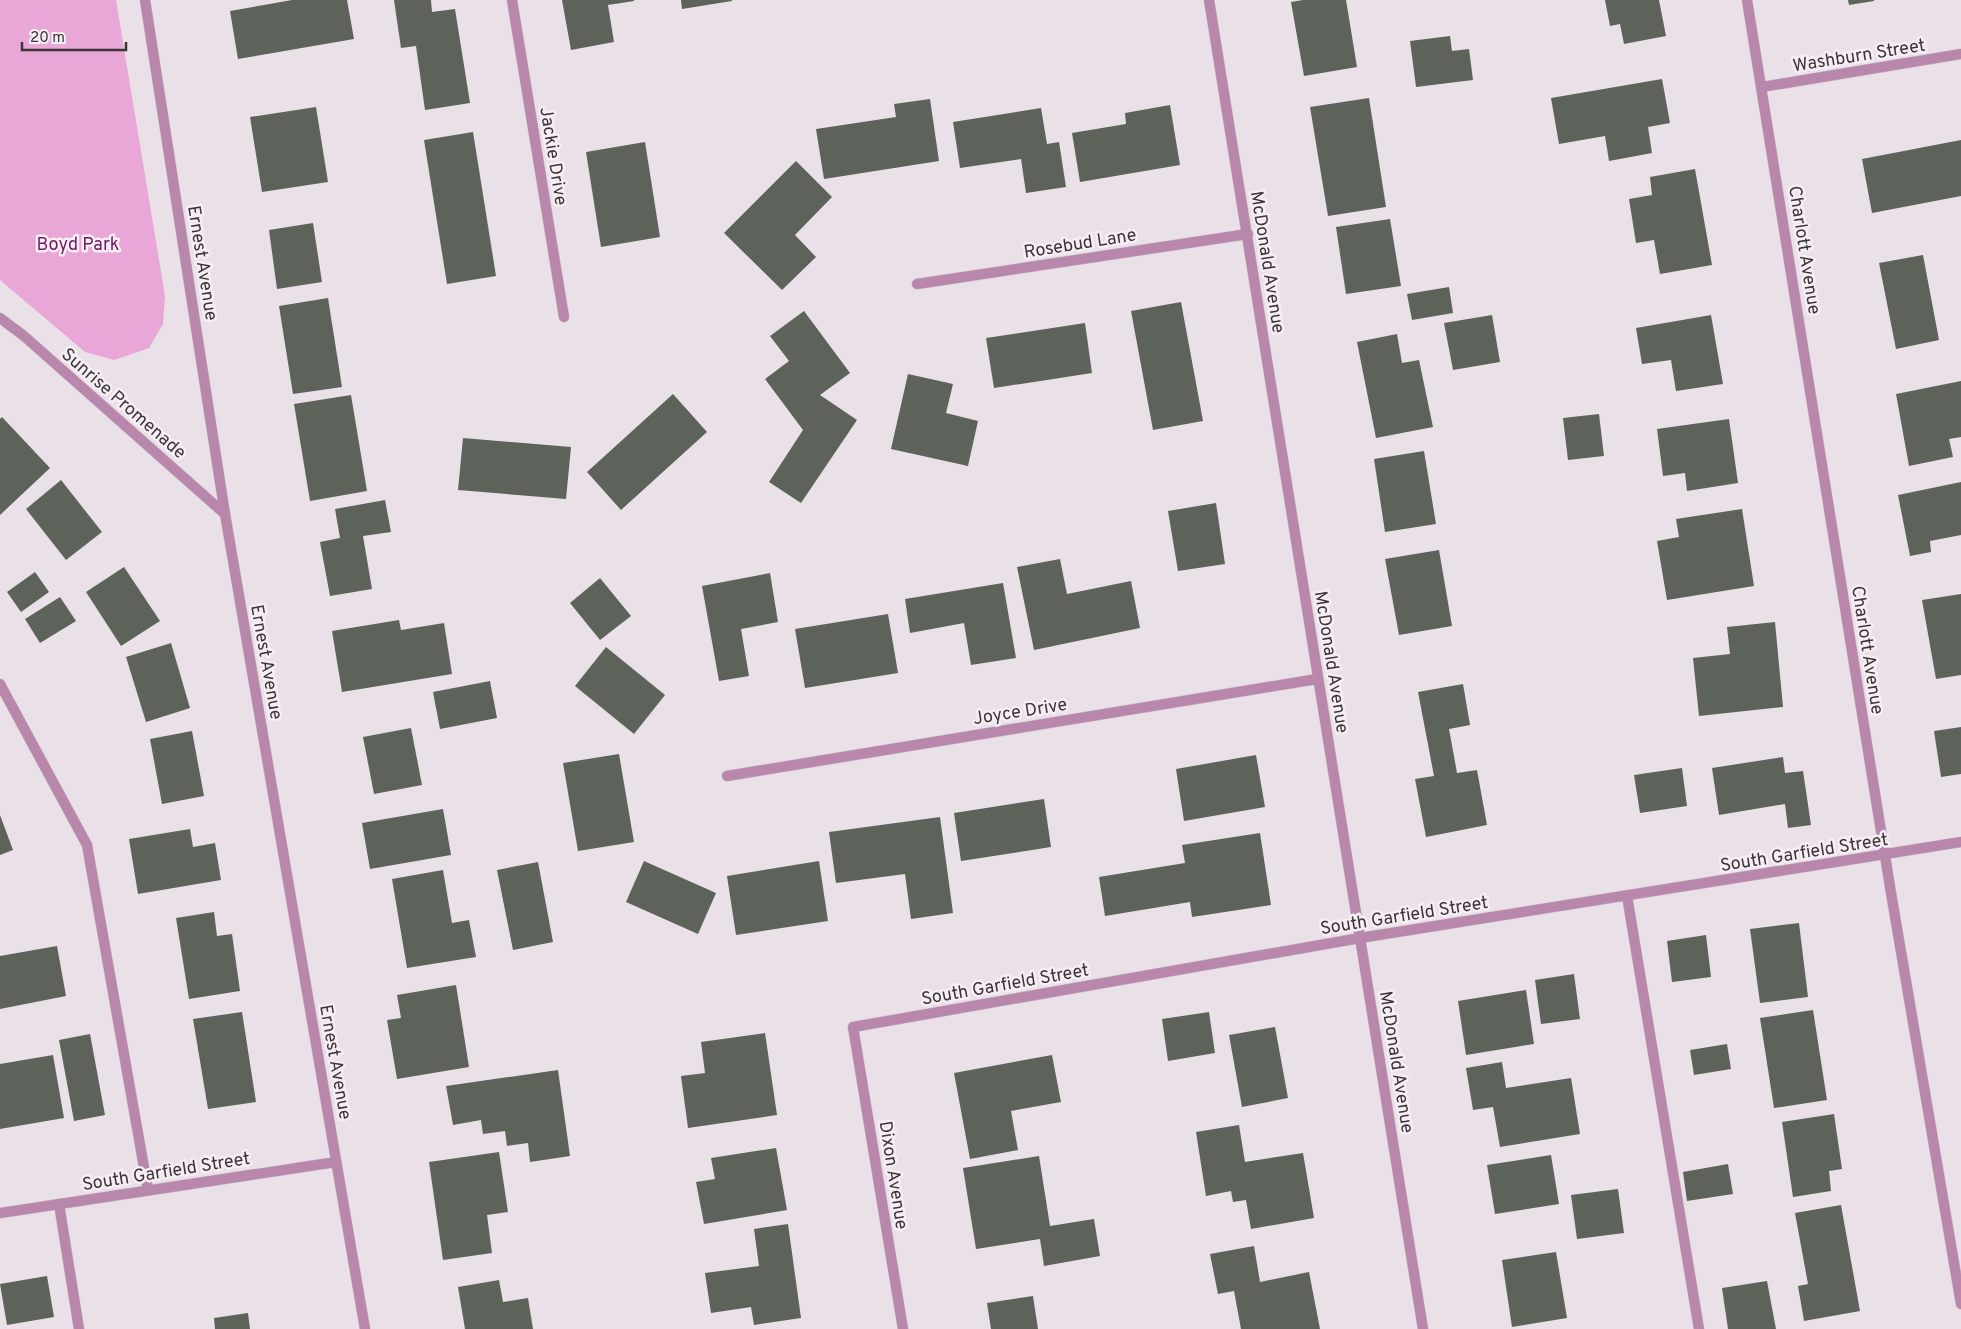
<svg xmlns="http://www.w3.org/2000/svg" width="1961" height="1329" font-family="Overpass,sans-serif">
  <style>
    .green { fill: #e8a7d7 }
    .building { fill: #5d635b }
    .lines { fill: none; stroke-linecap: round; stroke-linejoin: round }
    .lane-casing { stroke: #c7bec4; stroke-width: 11 }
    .street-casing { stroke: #c7bec4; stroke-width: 11 }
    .lane { stroke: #b987ac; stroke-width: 10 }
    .street { stroke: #b987ac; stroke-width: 10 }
    .labels { text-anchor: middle; stroke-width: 5; stroke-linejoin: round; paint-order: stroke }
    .street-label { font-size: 18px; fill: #393538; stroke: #f7edf4 }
    .park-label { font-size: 18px; fill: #701761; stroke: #f7edf4 }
  </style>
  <rect width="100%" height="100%" fill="#eae0e7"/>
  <polygon class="green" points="0,0 116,0 165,296 163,324 149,348 114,360 85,352 0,280"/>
  <g class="building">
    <polygon points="292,0 347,0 354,39 238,59 230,11"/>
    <polygon points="394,0 431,0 432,12 455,9 470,103 425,110 416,46 401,48"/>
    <polygon points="562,0 634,0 634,1 608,5 614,42 571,50"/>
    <polygon points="681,0 732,0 732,1 682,9"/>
    <polygon points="1303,0 1346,0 1357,67 1304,76 1291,2"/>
    <polygon points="1605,0 1659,0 1666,36 1624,44 1620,24 1610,26"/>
    <polygon points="1848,0 1874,0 1874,1 1849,5"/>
    <polygon points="1450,36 1452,51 1469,49 1473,80 1416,87 1410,41"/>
    <polygon points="1662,79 1670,123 1648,127 1652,153 1609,161 1605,136 1559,144 1551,98"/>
    <polygon points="1369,98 1386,207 1328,216 1310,107"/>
    <polygon points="930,99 939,161 824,179 816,129 896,117 894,104"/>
    <polygon points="1170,105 1180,165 1080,182 1072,133 1126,124 1125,113"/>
    <polygon points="316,107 328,182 262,192 250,117"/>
    <polygon points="1041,108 1047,144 1059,142 1066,187 1026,193 1021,159 960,168 953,122"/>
    <polygon points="473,132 496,276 447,284 424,140"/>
    <polygon points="1961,140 1961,196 1872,213 1862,159"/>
    <polygon points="645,142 660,237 601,247 586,152"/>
    <polygon points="796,161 832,197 795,235 816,257 782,290 724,233"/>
    <polygon points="1695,169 1712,265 1660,274 1654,240 1636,243 1629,199 1652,195 1650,177"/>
    <polygon points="1390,219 1401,286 1346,294 1336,227"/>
    <polygon points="313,223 322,282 277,289 269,230"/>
    <polygon points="1923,255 1939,340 1896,349 1879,263"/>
    <polygon points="1449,287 1453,313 1412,320 1407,294"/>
    <polygon points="328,298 342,387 293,394 279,306"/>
    <polygon points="1181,302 1203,421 1153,430 1131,311"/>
    <polygon points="804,311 850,373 820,395 857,420 801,503 769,482 803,430 765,379 789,361 770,336"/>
    <polygon points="1492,315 1500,362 1453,370 1444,323"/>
    <polygon points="1711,315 1723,384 1676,391 1671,360 1642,364 1636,328"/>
    <polygon points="1085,323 1092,373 994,388 986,338"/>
    <polygon points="1397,334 1402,363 1419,360 1433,427 1376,438 1357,342"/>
    <polygon points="908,374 953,384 946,413 978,421 968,466 891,449"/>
    <polygon points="1961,381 1961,437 1949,439 1953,457 1909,466 1896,394"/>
    <polygon points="673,394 707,432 621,510 587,472"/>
    <polygon points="351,395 367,491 310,501 294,404"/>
    <polygon points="1599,414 1604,456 1568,460 1563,418"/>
    <polygon points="2,417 50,468 0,515 0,419"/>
    <polygon points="1729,419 1738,483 1687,491 1685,473 1663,476 1657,429"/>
    <polygon points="463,438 571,447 566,499 458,490"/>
    <polygon points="1424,451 1436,524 1385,532 1374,459"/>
    <polygon points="61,480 102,532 66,560 26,509"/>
    <polygon points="1961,482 1961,535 1930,541 1931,552 1910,556 1898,495"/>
    <polygon points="385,500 391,532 363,536 372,589 330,596 320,542 340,538 335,509"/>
    <polygon points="1216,503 1225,564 1178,571 1168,511"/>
    <polygon points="1742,509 1754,586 1667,600 1657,541 1679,537 1676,519"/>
    <polygon points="1439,550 1452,626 1399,635 1385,559"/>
    <polygon points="1060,559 1067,594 1131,581 1140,628 1034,650 1017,567"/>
    <polygon points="124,567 160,621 121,646 86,592"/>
    <polygon points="35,572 49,592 21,612 7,592"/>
    <polygon points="770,573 778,622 741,629 749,676 719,681 702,586"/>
    <polygon points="600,578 631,616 600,640 570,603"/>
    <polygon points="1003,583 1016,658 971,665 964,623 910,633 905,599"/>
    <polygon points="1961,594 1961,675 1936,679 1922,600"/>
    <polygon points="60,597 76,621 40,643 25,619"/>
    <polygon points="888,614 898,673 805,688 795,629"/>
    <polygon points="399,620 401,630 444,623 452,674 342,692 332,631"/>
    <polygon points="1775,622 1783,707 1699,716 1693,658 1730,654 1727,627"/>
    <polygon points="171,643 190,708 146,722 126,657"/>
    <polygon points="606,647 665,695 634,734 575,686"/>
    <polygon points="490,681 497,718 440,729 433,692"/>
    <polygon points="1463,684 1470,725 1449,729 1457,773 1477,770 1487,825 1426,837 1415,779 1434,776 1418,692"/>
    <polygon points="1961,727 1961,774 1941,777 1934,731"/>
    <polygon points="411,728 422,785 374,794 363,737"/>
    <polygon points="192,731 204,796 162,804 150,739"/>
    <polygon points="619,754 634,842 578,851 563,763"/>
    <polygon points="1256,755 1265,807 1184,821 1176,769"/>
    <polygon points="1783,757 1785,773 1803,771 1811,825 1788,828 1785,804 1719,815 1712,768"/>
    <polygon points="1682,768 1687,806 1640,813 1634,775"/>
    <polygon points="1044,799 1051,847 961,861 954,813"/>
    <polygon points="443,809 451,855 370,869 362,823"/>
    <polygon points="0,815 13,850 0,855"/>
    <polygon points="940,817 953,913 911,919 905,874 836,883 829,832"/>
    <polygon points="190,829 193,847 215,843 221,880 138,894 129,839"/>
    <polygon points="1260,833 1271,905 1192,917 1190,902 1105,916 1099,877 1185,863 1182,845"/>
    <polygon points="644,861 716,893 698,934 626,902"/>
    <polygon points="819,861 828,921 736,935 727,876"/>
    <polygon points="538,862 553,942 513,950 497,870"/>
    <polygon points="443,870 452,923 469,920 476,957 407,968 392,879"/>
    <polygon points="214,912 217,936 232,934 240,991 189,999 176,918"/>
    <polygon points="1799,923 1808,997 1760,1003 1750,929"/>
    <polygon points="1706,935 1711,977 1672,982 1667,941"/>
    <polygon points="57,946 66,996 0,1009 0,956"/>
    <polygon points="1574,974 1580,1019 1541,1024 1535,980"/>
    <polygon points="456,985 469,1067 397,1079 387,1020 401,1018 397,995"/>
    <polygon points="1526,990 1534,1044 1466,1055 1458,1001"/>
    <polygon points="1813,1010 1827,1100 1774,1108 1760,1018"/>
    <polygon points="242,1012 256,1102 208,1109 193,1019"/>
    <polygon points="1209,1012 1215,1053 1168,1061 1162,1019"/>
    <polygon points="1275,1027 1288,1098 1242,1107 1229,1035"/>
    <polygon points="765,1033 777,1115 688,1128 681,1076 705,1073 701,1042"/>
    <polygon points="90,1034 105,1115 74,1121 59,1040"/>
    <polygon points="1727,1044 1731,1069 1694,1075 1690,1050"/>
    <polygon points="53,1055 64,1118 0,1129 0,1064"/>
    <polygon points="1052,1055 1061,1102 1011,1111 1018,1150 970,1159 954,1073"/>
    <polygon points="1502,1062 1506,1088 1571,1078 1580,1134 1500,1147 1493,1107 1473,1110 1466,1068"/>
    <polygon points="558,1070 570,1156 530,1162 528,1143 507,1146 505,1131 483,1134 481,1120 453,1125 446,1086"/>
    <polygon points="1834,1114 1842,1169 1829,1171 1831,1191 1793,1197 1782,1122"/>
    <polygon points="1239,1125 1245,1162 1303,1153 1314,1218 1251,1229 1246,1200 1233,1202 1231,1191 1206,1196 1196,1132"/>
    <polygon points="776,1148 787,1210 704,1224 696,1182 715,1179 711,1158"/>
    <polygon points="499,1152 508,1212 487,1215 492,1253 443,1260 429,1162"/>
    <polygon points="1551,1155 1559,1204 1495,1214 1487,1165"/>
    <polygon points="1039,1156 1050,1226 1094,1219 1100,1256 1044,1266 1040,1239 976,1249 963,1168"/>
    <polygon points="1728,1164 1733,1194 1687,1201 1683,1172"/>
    <polygon points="1618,1189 1624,1233 1577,1239 1571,1195"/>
    <polygon points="1841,1205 1860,1311 1804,1321 1798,1286 1808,1284 1795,1213"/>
    <polygon points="788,1224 801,1318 754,1325 751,1307 711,1313 705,1273 759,1266 754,1229"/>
    <polygon points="1254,1246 1260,1282 1309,1272 1320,1329 1241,1329 1234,1291 1218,1294 1210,1254"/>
    <polygon points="1556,1252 1567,1318 1512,1327 1502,1260"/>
    <polygon points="47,1276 54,1317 7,1325 0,1284"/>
    <polygon points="499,1280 503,1302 528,1298 533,1329 465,1329 458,1287"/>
    <polygon points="1767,1281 1776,1329 1728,1329 1722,1288"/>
    <polygon points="1033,1296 1038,1329 991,1329 987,1303"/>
    <polygon points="248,1313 250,1329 215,1329 214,1318"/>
  </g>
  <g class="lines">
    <defs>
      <g id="lane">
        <polyline points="0,684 87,845 148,1190"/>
        <polyline points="1627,896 1699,1329"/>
        <polyline points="59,1204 79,1329"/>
      </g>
      <g id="street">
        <polyline points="145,0 225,514 365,1329"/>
        <polyline points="512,0 564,317"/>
        <polyline points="1209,0 1423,1329"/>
        <polyline points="1747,0 1891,893 1961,1304"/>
        <polyline points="1762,87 1961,54"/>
        <polyline points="917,284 1248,234"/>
        <polyline points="0,318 24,336 225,514"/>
        <polyline points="727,776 1317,679"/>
        <polyline points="0,1213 336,1162"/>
        <polyline points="903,1329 853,1027 1360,938 1961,842"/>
      </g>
    </defs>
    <use href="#lane" class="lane-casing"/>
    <use href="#street" class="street-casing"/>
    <use href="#lane" class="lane"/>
    <use href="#street" class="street"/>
  </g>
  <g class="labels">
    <g class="street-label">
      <text transform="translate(1859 55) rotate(-9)" y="6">Washburn Street</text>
      <text transform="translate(554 156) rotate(81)" y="6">Jackie Drive</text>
      <text transform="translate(1080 243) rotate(-9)" y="6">Rosebud Lane</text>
      <text transform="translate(1805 250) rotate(81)" y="6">Charlott Avenue</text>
      <text transform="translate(1268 262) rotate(81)" y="6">McDonald Avenue</text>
      <text transform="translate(203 263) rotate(81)" y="6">Ernest Avenue</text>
      <text transform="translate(124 403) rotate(41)" y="6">Sunrise Promenade</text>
      <text transform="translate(1868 650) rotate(81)" y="6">Charlott Avenue</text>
      <text transform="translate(267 662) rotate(80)" y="6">Ernest Avenue</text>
      <text transform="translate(1332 662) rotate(81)" y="6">McDonald Avenue</text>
      <text transform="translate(1020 711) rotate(-9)" y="6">Joyce Drive</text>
      <text transform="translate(1804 852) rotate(-9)" y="6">South Garfield Street</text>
      <text transform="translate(1404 915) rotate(-9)" y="6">South Garfield Street</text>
      <text transform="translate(1005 984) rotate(-10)" y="6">South Garfield Street</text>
      <text transform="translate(336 1062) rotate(80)" y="6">Ernest Avenue</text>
      <text transform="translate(1397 1062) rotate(81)" y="6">McDonald Avenue</text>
      <text transform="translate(166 1171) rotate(-9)" y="6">South Garfield Street</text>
      <text transform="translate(894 1175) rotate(81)" y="6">Dixon Avenue</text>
    </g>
    <g class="park-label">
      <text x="78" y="250">Boyd Park</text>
    </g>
  </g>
  <path d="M22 42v8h104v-8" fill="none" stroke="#393538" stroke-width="2.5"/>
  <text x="30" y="42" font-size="15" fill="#393538" stroke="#f7edf4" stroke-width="4" paint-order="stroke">20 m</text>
</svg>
